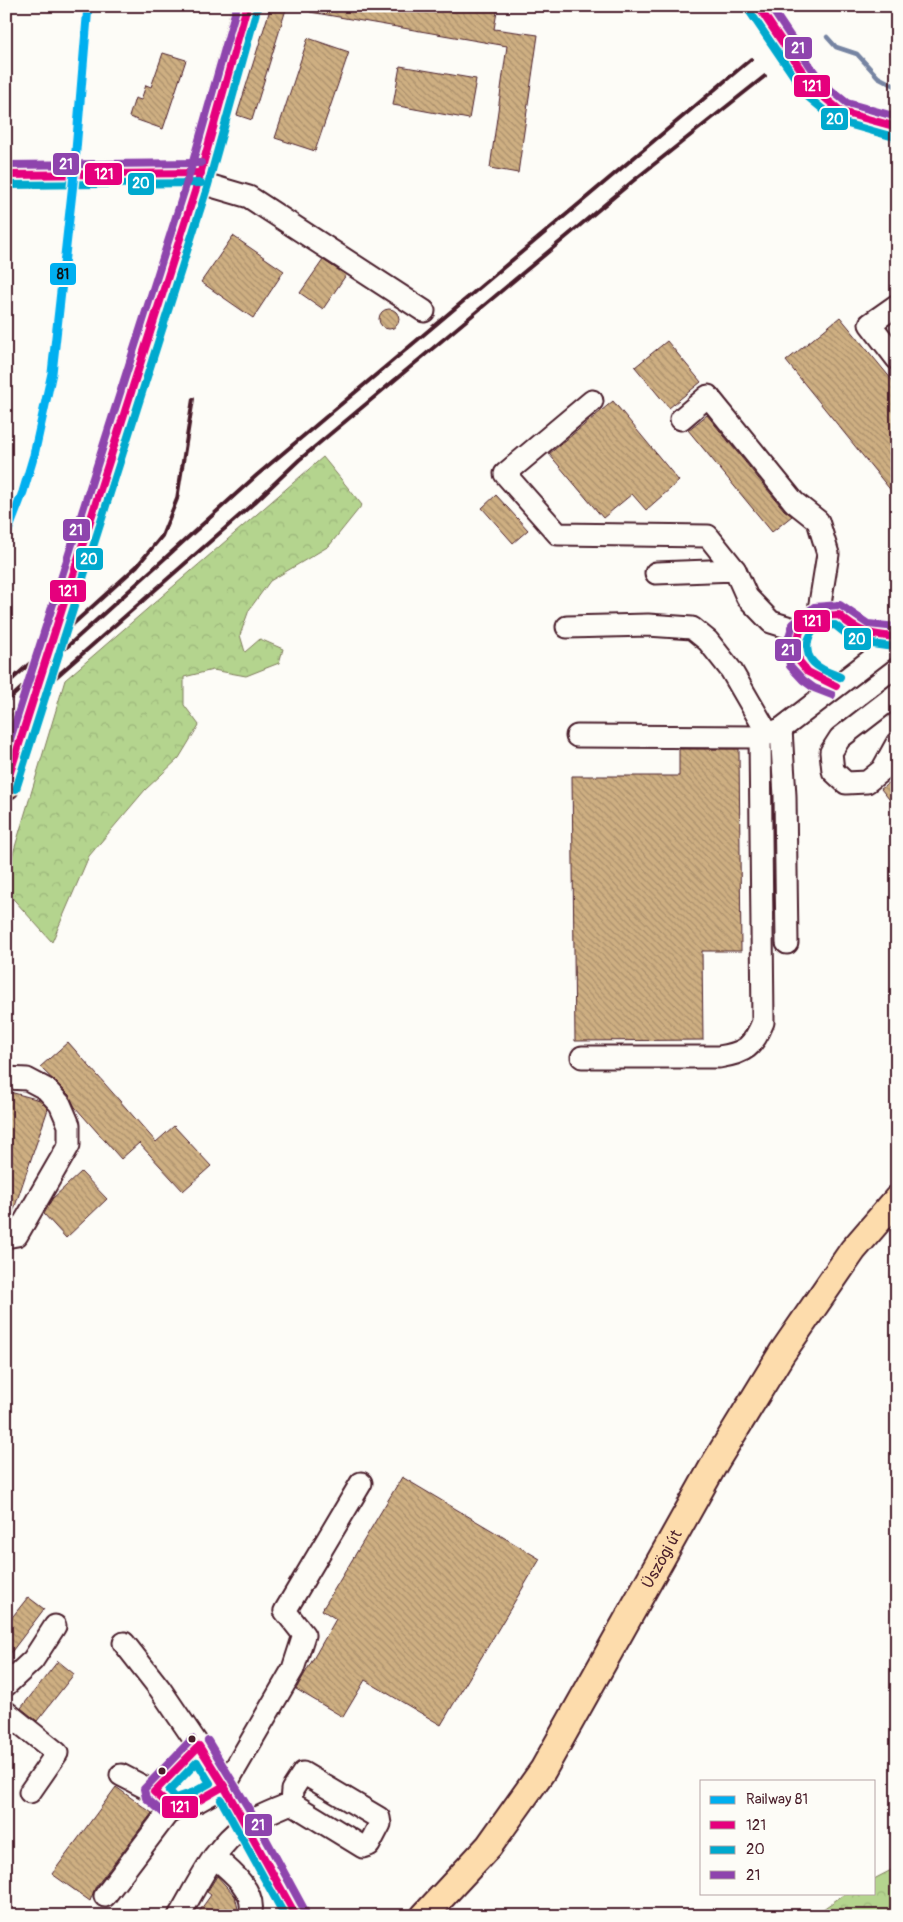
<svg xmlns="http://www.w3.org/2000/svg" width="903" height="1922" font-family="Pangolin,sans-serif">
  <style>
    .forest { fill: url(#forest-crowns); stroke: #7f7a5c }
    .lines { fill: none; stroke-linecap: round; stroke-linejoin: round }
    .stream { stroke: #7684a2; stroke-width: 4.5 }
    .building { fill: url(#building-back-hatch); stroke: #4a1f2b }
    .minor-casing { stroke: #4a1f2b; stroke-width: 25 }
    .major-casing { stroke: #4a1f2b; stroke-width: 30 }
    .minor { stroke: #fdfcf7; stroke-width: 21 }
    .major { stroke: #fddcac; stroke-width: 26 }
    .rail { stroke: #4a1f2b; stroke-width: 4 }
    .bus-1-casing { stroke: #fdfcf7; stroke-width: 11 }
    .bus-2-casing { stroke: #fdfcf7; stroke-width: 11 }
    .bus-3-casing { stroke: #fdfcf7; stroke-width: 11 }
    .bus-1 { stroke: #e5007d; stroke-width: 8 }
    .bus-2 { stroke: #00a9ce; stroke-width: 8 }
    .bus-3 { stroke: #8e44ad; stroke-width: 8 }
    .rail-1-casing { stroke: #fdfcf7; stroke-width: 12 }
    .rail-1 { stroke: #00aff0; stroke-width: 9 }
    .bus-dot { fill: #4a1f2b; stroke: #fdfcf7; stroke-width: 2 }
    .labels { text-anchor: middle; stroke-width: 4.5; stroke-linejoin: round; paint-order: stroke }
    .street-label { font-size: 16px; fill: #4a1f2b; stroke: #fdfcf7 }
    .line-badge { stroke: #fdfcf7; stroke-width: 2 }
    .badge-label { font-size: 14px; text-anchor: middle; font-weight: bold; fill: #fff }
    .pale-badge-label { font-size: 14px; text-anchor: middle; font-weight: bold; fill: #111 }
  </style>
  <defs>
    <pattern id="forest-crowns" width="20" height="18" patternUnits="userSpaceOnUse" patternTransform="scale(1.25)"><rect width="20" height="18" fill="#b4d48e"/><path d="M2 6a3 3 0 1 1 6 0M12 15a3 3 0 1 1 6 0" fill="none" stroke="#9cb67b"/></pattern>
    <pattern id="building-back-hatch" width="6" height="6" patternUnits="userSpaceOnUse" patternTransform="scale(1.25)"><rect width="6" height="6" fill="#ceaf82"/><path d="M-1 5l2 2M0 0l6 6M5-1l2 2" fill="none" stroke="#a98e6b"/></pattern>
  </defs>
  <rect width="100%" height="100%" fill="#fdfcf7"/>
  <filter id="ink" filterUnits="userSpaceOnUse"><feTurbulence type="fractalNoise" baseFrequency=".02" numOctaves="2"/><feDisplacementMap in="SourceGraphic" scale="10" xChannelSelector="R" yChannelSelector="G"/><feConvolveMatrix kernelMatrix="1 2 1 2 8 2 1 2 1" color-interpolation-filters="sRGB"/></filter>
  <g filter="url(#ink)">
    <g class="forest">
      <polygon points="323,457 362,505 329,546 270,581 249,610 240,635 245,652 260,639 283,649 279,663 246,676 213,670 184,677 184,705 199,725 179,758 145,790 89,856 52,942 6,891 6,877 65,680"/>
      <polygon points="897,1867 897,1916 813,1916 846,1893 874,1893 874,1879"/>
    </g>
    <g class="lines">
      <polyline class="stream" points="827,37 836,47 857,54 878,77 897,87"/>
    </g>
    <g class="building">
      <polygon points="271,6 287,6 252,120 237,115"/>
      <polygon points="310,6 498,6 494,29 538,35 518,173 490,168 507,46 310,12"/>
      <polygon points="308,38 349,52 315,151 275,138"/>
      <polygon points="163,53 186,60 163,129 129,117 135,98 141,100 146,85 151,87"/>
      <polygon points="400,66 476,79 469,119 393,105"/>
      <polygon points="233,236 284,271 253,318 201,282"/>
      <polygon points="323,260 346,275 323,309 300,293"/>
      <circle cx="389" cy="319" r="10"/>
      <polygon points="840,317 897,386 897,498 786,361"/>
      <polygon points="667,341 701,382 669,408 635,367"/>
      <polygon points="613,401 679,481 646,510 632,494 603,518 549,454"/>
      <polygon points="707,415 784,510 792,516 772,532 688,430"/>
      <polygon points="496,495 528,530 513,543 482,508"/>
      <polygon points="679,749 739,749 741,951 702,951 703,1040 575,1041 572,776 679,776"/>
      <polygon points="897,777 897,809 881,789"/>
      <polygon points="68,1042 156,1142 174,1126 211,1166 183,1191 139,1143 121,1159 75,1107 69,1095 40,1067"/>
      <polygon points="6,1091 40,1100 48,1109 9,1224 6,1224"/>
      <polygon points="81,1172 107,1199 66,1238 44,1214 52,1199"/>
      <polygon points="402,1477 540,1559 441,1725 365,1680 343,1717 296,1689 336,1619 322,1610"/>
      <polygon points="28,1597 44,1609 6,1659 6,1625"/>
      <polygon points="58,1661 74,1674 37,1721 21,1708"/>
      <polygon points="116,1787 152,1813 95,1888 90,1901 52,1874"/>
      <polygon points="217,1876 235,1896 238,1909 234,1916 196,1916 211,1895 207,1892"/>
    </g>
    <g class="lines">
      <defs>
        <g id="minor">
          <polyline points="758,6 814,89 842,112 897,127"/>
          <polyline points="6,175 201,173"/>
          <polyline points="198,182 249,197 424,311"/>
          <polyline points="897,305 870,324 897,359"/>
          <polyline points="592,401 505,474 558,534 708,536 735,570"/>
          <polyline points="681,419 708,396 794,502 818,521 828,554 818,616"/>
          <polyline points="656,573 735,570 747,597 771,622 800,631"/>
          <polyline points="567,627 648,625 692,628 708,641 731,670 768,734"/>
          <path d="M836 686 819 679 808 672 799 661 797 644 800 631 818 616 839 615C860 636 869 635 897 637"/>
          <polyline points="897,694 840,738 831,752 833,771 846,783 867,782 882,770 897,743"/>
          <polyline points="781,729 785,796 787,943"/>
          <polyline points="577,736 760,737 781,729 897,640"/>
          <path d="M582 1057H719C745 1053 753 1047 763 1022L760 737"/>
          <polyline points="6,1078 27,1079 46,1089 60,1104 69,1125 69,1145 17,1235 6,1237"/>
          <polyline points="124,1643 160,1689 211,1764 296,1916"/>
          <polyline points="6,1685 33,1660 55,1626"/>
          <polyline points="6,1712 57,1753 30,1792"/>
          <polygon points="303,1773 379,1818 380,1824 369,1845 363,1847 291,1803 292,1790"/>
          <polyline points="121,1775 154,1792"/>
          <polyline points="174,1809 154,1792 199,1746"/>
          <path d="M214 1857C230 1870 258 1892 250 1916"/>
          <polyline points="105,1896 167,1814 181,1806 198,1801 225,1786 293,1669 304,1635 285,1611 361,1483"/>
          <path d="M179 1916C198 1884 214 1847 245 1825 258 1816 276 1810 291 1803"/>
        </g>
        <g id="major">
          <polyline points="6,786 198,182 247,6"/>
          <path id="s1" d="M424 1916 489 1846 543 1770 716 1461 782 1353 853 1250 897 1199"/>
        </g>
      </defs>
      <use href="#minor" class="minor-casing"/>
      <use href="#major" class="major-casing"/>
      <use href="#minor" class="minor"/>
      <use href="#major" class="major"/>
      <g class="rail">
        <polyline points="6,685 137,566 162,536 177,499 193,399"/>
        <polyline points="6,702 257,475 751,59"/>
        <polyline points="6,721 255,502 299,460 633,181 765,76"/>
      </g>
      <defs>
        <g id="bus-1">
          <polyline points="758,6 814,89 842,112 897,127"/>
          <polyline points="6,175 201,173"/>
          <path d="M836 686 808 672 799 661 797 644 800 631 818 616 839 615C858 633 871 635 897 637"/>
          <polyline points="6,785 198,182 247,6"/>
          <polygon points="199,1746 224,1786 198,1801 174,1809 154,1792"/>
          <polyline points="224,1786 296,1916"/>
        </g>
        <g id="bus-2">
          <polyline points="750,12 808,97 837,121 894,137"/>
          <polyline points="6,185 201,183"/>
          <path d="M840 677C831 673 821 670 815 664 802 653 806 630 823 626 827 625 832 625 835 625 854 642 872 645 896 647"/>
          <polyline points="16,789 208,185 257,9"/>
          <polygon points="197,1762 210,1783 194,1792 176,1798 169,1791"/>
          <polyline points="221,1800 285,1916"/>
        </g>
        <g id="bus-3">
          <polyline points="770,6 821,82 847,103 897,117"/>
          <polyline points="6,165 201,163"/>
          <polyline points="832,695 814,688 803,680 790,666 787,643 793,624 814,607 840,605 868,624 897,627"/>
          <polyline points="6,752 188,179 237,6"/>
          <polyline points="208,1741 255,1819 305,1911"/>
          <polyline points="168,1817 146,1798 144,1789 192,1739"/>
        </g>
      </defs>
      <use href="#bus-1" class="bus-1-casing"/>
      <use href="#bus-2" class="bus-2-casing"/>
      <use href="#bus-3" class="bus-3-casing"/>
      <use href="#bus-1" class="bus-1"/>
      <use href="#bus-2" class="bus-2"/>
      <use href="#bus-3" class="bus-3"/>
      <defs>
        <polyline id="rail-1" points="6,536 23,492 34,455 52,373 74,174 88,6"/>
      </defs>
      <use href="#rail-1" class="rail-1-casing"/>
      <use href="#rail-1" class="rail-1"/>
    </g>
  </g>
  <g class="bus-dot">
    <circle cx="192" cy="1739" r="4.5"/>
    <circle cx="162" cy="1771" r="4.5"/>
  </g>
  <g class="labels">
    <g class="street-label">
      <text dy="6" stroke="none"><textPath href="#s1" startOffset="431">Üszögi út</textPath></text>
    </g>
  </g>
  <g class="line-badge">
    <rect x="784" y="36" width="29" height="24" rx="5" fill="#8e44ad"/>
    <rect x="793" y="74" width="38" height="24" rx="5" fill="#e5007d"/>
    <rect x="820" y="107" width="29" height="24" rx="5" fill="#00a9ce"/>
    <rect x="52" y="152" width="28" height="24" rx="5" fill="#8e44ad"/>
    <rect x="84" y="162" width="39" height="24" rx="5" fill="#e5007d"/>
    <rect x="127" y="172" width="28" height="24" rx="5" fill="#00a9ce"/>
    <rect x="49" y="262" width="28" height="24" rx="5" fill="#00aff0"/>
    <rect x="62" y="518" width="29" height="24" rx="5" fill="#8e44ad"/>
    <rect x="75" y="547" width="29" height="24" rx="5" fill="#00a9ce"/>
    <rect x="49" y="579" width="38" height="24" rx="5" fill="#e5007d"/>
    <rect x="793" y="609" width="38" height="24" rx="5" fill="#e5007d"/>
    <rect x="843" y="627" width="29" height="24" rx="5" fill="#00a9ce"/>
    <rect x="774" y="638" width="28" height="24" rx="5" fill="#8e44ad"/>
    <rect x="161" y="1795" width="38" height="24" rx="5" fill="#e5007d"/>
    <rect x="244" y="1813" width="29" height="24" rx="5" fill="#8e44ad"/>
  </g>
  <g class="badge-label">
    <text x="798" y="53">21</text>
    <text x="812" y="91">121</text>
    <text x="835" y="124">20</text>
    <text x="66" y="169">21</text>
    <text x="104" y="179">121</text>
    <text x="141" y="188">20</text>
    <text x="76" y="535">21</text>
    <text x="89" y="564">20</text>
    <text x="68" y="596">121</text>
    <text x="812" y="626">121</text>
    <text x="857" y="644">20</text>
    <text x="788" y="655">21</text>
    <text x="180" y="1812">121</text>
    <text x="258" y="1830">21</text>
  </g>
  <g class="pale-badge-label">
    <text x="63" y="279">81</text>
  </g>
  <rect width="903" height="1922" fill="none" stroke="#fdfcf7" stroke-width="25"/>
  <rect x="12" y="12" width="878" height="1897" fill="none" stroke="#4a1f2b" stroke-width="2" filter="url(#ink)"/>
  <rect x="700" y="1780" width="175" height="115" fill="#fdfcf7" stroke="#b5a4a5"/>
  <rect x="710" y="1796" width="25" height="8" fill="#00aff0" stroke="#b5a4a5"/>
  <text x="746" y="1804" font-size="15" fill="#4a1f2b">Railway 81</text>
  <rect x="710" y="1821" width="25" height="8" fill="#e5007d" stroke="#b5a4a5"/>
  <text x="746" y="1830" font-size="15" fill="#4a1f2b">121</text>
  <rect x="710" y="1846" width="25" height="8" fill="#00a9ce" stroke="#b5a4a5"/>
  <text x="746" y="1854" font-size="15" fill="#4a1f2b">20</text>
  <rect x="710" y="1871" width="25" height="8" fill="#8e44ad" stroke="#b5a4a5"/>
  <text x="746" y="1880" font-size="15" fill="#4a1f2b">21</text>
</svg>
